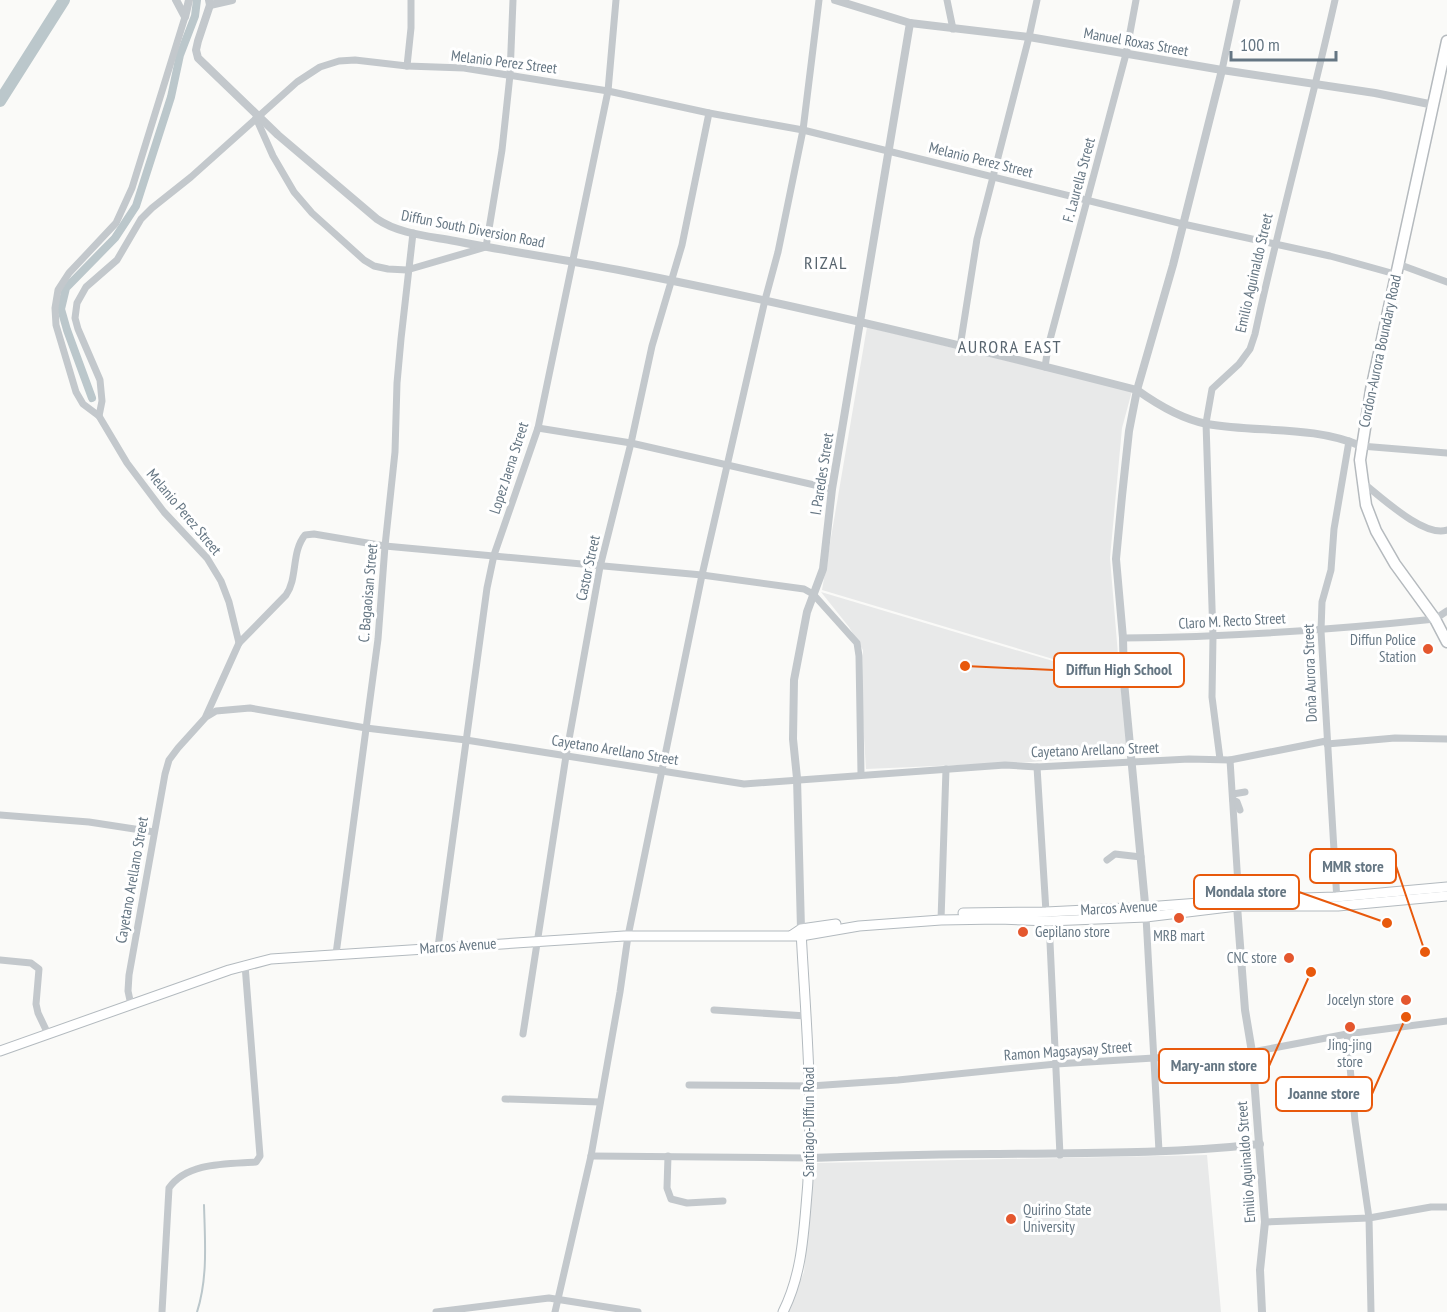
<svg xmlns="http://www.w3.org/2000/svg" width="1447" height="1312" font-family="'PT Sans Narrow',sans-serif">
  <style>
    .built { fill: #e8e9e9 }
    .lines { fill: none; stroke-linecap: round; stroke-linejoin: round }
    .stream { stroke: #bbc7cb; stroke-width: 2 }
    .canal { stroke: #bbc7cb; stroke-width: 8 }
    .river { stroke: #bbc7cb; stroke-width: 12 }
    .secondary-casing { stroke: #b3babf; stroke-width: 11 }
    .primary-casing { stroke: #b5babe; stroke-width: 13 }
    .minor { stroke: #c3c8cc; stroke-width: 7 }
    .tertiary { stroke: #c3c8cc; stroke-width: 8 }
    .secondary { stroke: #fff; stroke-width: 9 }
    .primary { stroke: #fff; stroke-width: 10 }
    .poi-dot { fill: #e4572e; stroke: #fff; stroke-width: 2 }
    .labels { text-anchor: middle; stroke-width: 6; stroke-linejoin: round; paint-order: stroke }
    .street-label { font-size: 15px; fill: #657683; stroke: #fff }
    .poi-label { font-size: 15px; fill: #657683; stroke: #fff; text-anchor: end }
    .quarter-label { font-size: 18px; letter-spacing: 1.5px; fill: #57646e; stroke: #fff }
    .leader { fill: none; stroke: #e8590c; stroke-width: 2 }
    .callout-dot { fill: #e8590c; stroke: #fff; stroke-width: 2 }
    .callout { fill: #fff; stroke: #e8590c; stroke-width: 2 }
    .callout-label { font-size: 16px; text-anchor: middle; font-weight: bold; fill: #657683 }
  </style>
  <rect width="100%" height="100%" fill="#fafaf8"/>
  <g class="built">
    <polygon points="867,327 1132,391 1122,428 1110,558 1120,679 822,590"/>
    <polygon points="821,592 1120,681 1128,754 1031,762 866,769 862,706 863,650 849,627"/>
    <polygon points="1207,1155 1221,1312 787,1312 804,1272 813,1166 816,1163"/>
  </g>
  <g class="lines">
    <path class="stream" d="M197 1312C208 1278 205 1241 204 1205"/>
    <polyline class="canal" points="92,398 67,330 61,309 66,288 115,238 136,206 171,97 180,55 195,16 197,0"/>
    <polyline class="river" points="0,101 64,0"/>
    <defs>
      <g id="secondary">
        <polyline points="963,913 1046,912 1146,907 1239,900 1336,897 1447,887"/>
        <polyline points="792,935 801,929 836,924"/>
        <polyline points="0,1051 229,970 271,959 624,936 801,936 859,926 941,920 999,919 1049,921 1146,917 1237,906 1338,906 1447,896"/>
        <path d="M783 1312C800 1278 803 1243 806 1206 815 1112 806 1025 801 931"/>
      </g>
      <polyline id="primary" points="1447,41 1371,390 1360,460 1366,505 1376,531 1395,564 1435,619 1447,642"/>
    </defs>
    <use href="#secondary" class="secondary-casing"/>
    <use href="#primary" class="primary-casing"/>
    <g class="minor">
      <polyline points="947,0 953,29"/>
      <polyline points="407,66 411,28 411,0"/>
      <polyline points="1222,70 1237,0"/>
      <polyline points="256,118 273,156 294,192 312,213 364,260 374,266 388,269 407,270 486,247 502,150 510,75 513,0"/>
      <polyline points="1398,264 1447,282"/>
      <polyline points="960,347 977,239 1029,37 1037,0"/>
      <polyline points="1045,367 1048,347 1126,54 1136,0"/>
      <polyline points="99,416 83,404 76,392 56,325 55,308 58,290 69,273 116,223 132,188 185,17"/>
      <polyline points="538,428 631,443 832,489"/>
      <polyline points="1361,446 1447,453"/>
      <path d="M1362 482C1380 496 1424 538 1447 530"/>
      <path d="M1123 638C1228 637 1331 630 1435 619L1447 611"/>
      <polyline points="239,643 229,602 221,581 207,558 164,512 127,463 99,416 102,401 100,380 78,329 75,318 77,303 86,287 117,260 141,219 152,208 191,177 297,82 320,67 339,61 355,60 407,66 464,68 608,91 709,113 803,130 1183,224 1330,256 1395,274"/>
      <path d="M206 716 239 643 286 595C298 578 291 552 305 535L314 534 385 546 702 575 804 589 813 594 857 643 859 656 861 774"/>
      <polyline points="1327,744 1395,738 1447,739"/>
      <path d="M1220 759 1212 697 1213 637 1206 423 1212 389 1239 364 1250 349 1255 334C1279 222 1310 112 1335 0"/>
      <polyline points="1230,760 1239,900 1238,904"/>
      <polyline points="1037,767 1046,912 1049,921 1060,1155"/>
      <polyline points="1233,794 1245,792"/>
      <polyline points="1233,800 1237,802 1240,810"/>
      <polyline points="0,815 89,822 154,832"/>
      <polyline points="1107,860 1115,854 1141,857"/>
      <polyline points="1337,901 1321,631 1322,602 1331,570 1334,529 1349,441"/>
      <polyline points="1146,917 1159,1151"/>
      <polyline points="941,920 946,769"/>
      <polyline points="438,947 487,588 494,555 538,428 608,91 616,0"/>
      <polyline points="336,954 378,639 385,546 395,452 397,383 401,339 413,233"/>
      <polyline points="0,960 31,963 39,969 36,1004 38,1013 48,1034"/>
      <polyline points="131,1005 128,991 129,975 165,774 169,760 178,748 206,717 216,711 250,708 366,728 466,740 744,784 1005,765 1037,767 1189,759 1230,760 1326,741"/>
      <polyline points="714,1010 806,1016"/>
      <polyline points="523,1034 566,756 600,567 631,443 652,346 682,245 709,113"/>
      <polyline points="1347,1034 1355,1121 1369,1218 1371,1312"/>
      <polyline points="689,1085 811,1086 898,1080 1056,1064 1252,1052 1347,1034 1447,1021"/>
      <polyline points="505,1099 600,1102"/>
      <polyline points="591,1156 811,1158"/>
      <polyline points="668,1156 667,1188 671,1199 687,1203 723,1201"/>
      <polyline points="1265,1222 1369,1218 1431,1207 1447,1207"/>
      <path d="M162 1312 169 1188C187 1162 227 1164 256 1162L260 1156 245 965"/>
      <polyline points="436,1312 549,1298 638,1312"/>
      <polyline points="555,1312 591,1156 620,992 628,936 702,575 765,300 778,252 803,130 819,0"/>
    </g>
    <g class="tertiary">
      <polyline points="176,0 185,17 189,0"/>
      <path d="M209 0 210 5 198 41 196 50 198 58 278 135 377 219C399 234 429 236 455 241 511 252 568 260 624 271 796 305 967 346 1137 390 1158 405 1181 419 1207 424 1257 433 1313 425 1361 446"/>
      <polyline points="835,0 910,23 1029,37 1222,70 1375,93 1434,105"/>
      <polyline points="210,5 232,0"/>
      <polyline points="1237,906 1245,1010 1252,1052 1265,1222 1260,1270 1262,1312"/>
      <polyline points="1146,914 1124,682 1123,638 1116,559 1122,496 1129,431 1137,390 1173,265 1222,70"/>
      <polyline points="801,929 797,778 793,739 794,680 807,612 823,569 832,489 910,23"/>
      <path d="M811 1158C872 1156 933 1154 994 1154 1083 1153 1171 1154 1260 1144"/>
    </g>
    <use href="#secondary" class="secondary"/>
    <use href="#primary" class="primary"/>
  </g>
  <g class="poi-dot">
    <circle cx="1428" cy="649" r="6"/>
    <circle cx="1179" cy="918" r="6"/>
    <circle cx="1023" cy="932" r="6"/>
    <circle cx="1289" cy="958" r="6"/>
    <circle cx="1406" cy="1000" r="6"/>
    <circle cx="1350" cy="1027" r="6"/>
    <circle cx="1011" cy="1219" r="6"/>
  </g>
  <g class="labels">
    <g class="street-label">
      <text transform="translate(1136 42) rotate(10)" y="5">Manuel Roxas Street</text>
      <text transform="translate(504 62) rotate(7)" y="5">Melanio Perez Street</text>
      <text transform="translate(981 160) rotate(14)" y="5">Melanio Perez Street</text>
      <text transform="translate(1079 180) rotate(-75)" y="5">F. Laurella Street</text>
      <text transform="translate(473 229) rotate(11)" y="5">Diffun South Diversion Road</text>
      <text transform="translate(1254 273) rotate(-77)" y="5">Emilio Aguinaldo Street</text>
      <text transform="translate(1380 351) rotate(-78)" y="5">Cordon-Aurora Boundary Road</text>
      <text transform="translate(509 468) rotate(-72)" y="5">Lopez Jaena Street</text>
      <text transform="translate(822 474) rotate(-81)" y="5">I. Paredes Street</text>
      <text transform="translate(184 512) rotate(50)" y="5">Melanio Perez Street</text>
      <text transform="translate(588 568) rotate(-78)" y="5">Castor Street</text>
      <text transform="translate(368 593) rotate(-85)" y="5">C. Bagaoisan Street</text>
      <text transform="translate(1232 621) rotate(-3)" y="5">Claro M. Recto Street</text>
      <text transform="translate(1310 673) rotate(-92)" y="5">Doña Aurora Street</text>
      <text transform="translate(615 750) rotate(9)" y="5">Cayetano Arellano Street</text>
      <text transform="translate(1095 750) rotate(-2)" y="5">Cayetano Arellano Street</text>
      <text transform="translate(132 880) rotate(-80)" y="5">Cayetano Arellano Street</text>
      <text transform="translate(1119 908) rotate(-3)" y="5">Marcos Avenue</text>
      <text transform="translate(458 946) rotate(-4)" y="5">Marcos Avenue</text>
      <text transform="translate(1068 1051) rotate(-4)" y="5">Ramon Magsaysay Street</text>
      <text transform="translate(809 1122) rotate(-90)" y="5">Santiago-Diffun Road</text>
      <text transform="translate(1246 1162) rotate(-94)" y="5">Emilio Aguinaldo Street</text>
    </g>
    <g class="poi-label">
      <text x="1416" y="645">Diffun Police<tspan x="1416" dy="17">Station</tspan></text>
      <text x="1035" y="937" text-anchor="start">Gepilano store</text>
      <text x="1179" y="941" text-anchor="middle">MRB mart</text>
      <text x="1277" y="963">CNC store</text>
      <text x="1394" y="1005">Jocelyn store</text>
      <text x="1350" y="1050" text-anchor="middle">Jing-jing<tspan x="1350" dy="17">store</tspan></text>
      <text x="1023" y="1215" text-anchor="start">Quirino State<tspan x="1023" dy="17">University</tspan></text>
    </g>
    <g class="quarter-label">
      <text x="826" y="269">RIZAL</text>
      <text x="1010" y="353">AURORA EAST</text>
    </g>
  </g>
  <path class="leader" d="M965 666L1054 670M1425 952L1396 866M1387 923L1299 892M1311 972L1269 1066M1406 1017L1372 1094"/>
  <g class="callout-dot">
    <circle cx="965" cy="666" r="6"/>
    <circle cx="1425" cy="952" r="6"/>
    <circle cx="1387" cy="923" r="6"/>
    <circle cx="1311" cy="972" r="6"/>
    <circle cx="1406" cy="1017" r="6"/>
  </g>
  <g class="callout">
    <rect x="1054" y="653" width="130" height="34" rx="6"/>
    <rect x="1310" y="849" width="86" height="34" rx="6"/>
    <rect x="1194" y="875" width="105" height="34" rx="6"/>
    <rect x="1159" y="1049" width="110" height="34" rx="6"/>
    <rect x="1276" y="1077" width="96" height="34" rx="6"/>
  </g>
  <g class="callout-label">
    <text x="1119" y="675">Diffun High School</text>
    <text x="1353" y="872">MMR store</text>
    <text x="1246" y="897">Mondala store</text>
    <text x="1214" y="1071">Mary-ann store</text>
    <text x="1324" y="1099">Joanne store</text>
  </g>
  <path d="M1231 51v9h105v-9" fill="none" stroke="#657683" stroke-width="3"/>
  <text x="1240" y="51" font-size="18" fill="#657683" stroke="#ffffff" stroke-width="4.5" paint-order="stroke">100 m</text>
</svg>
